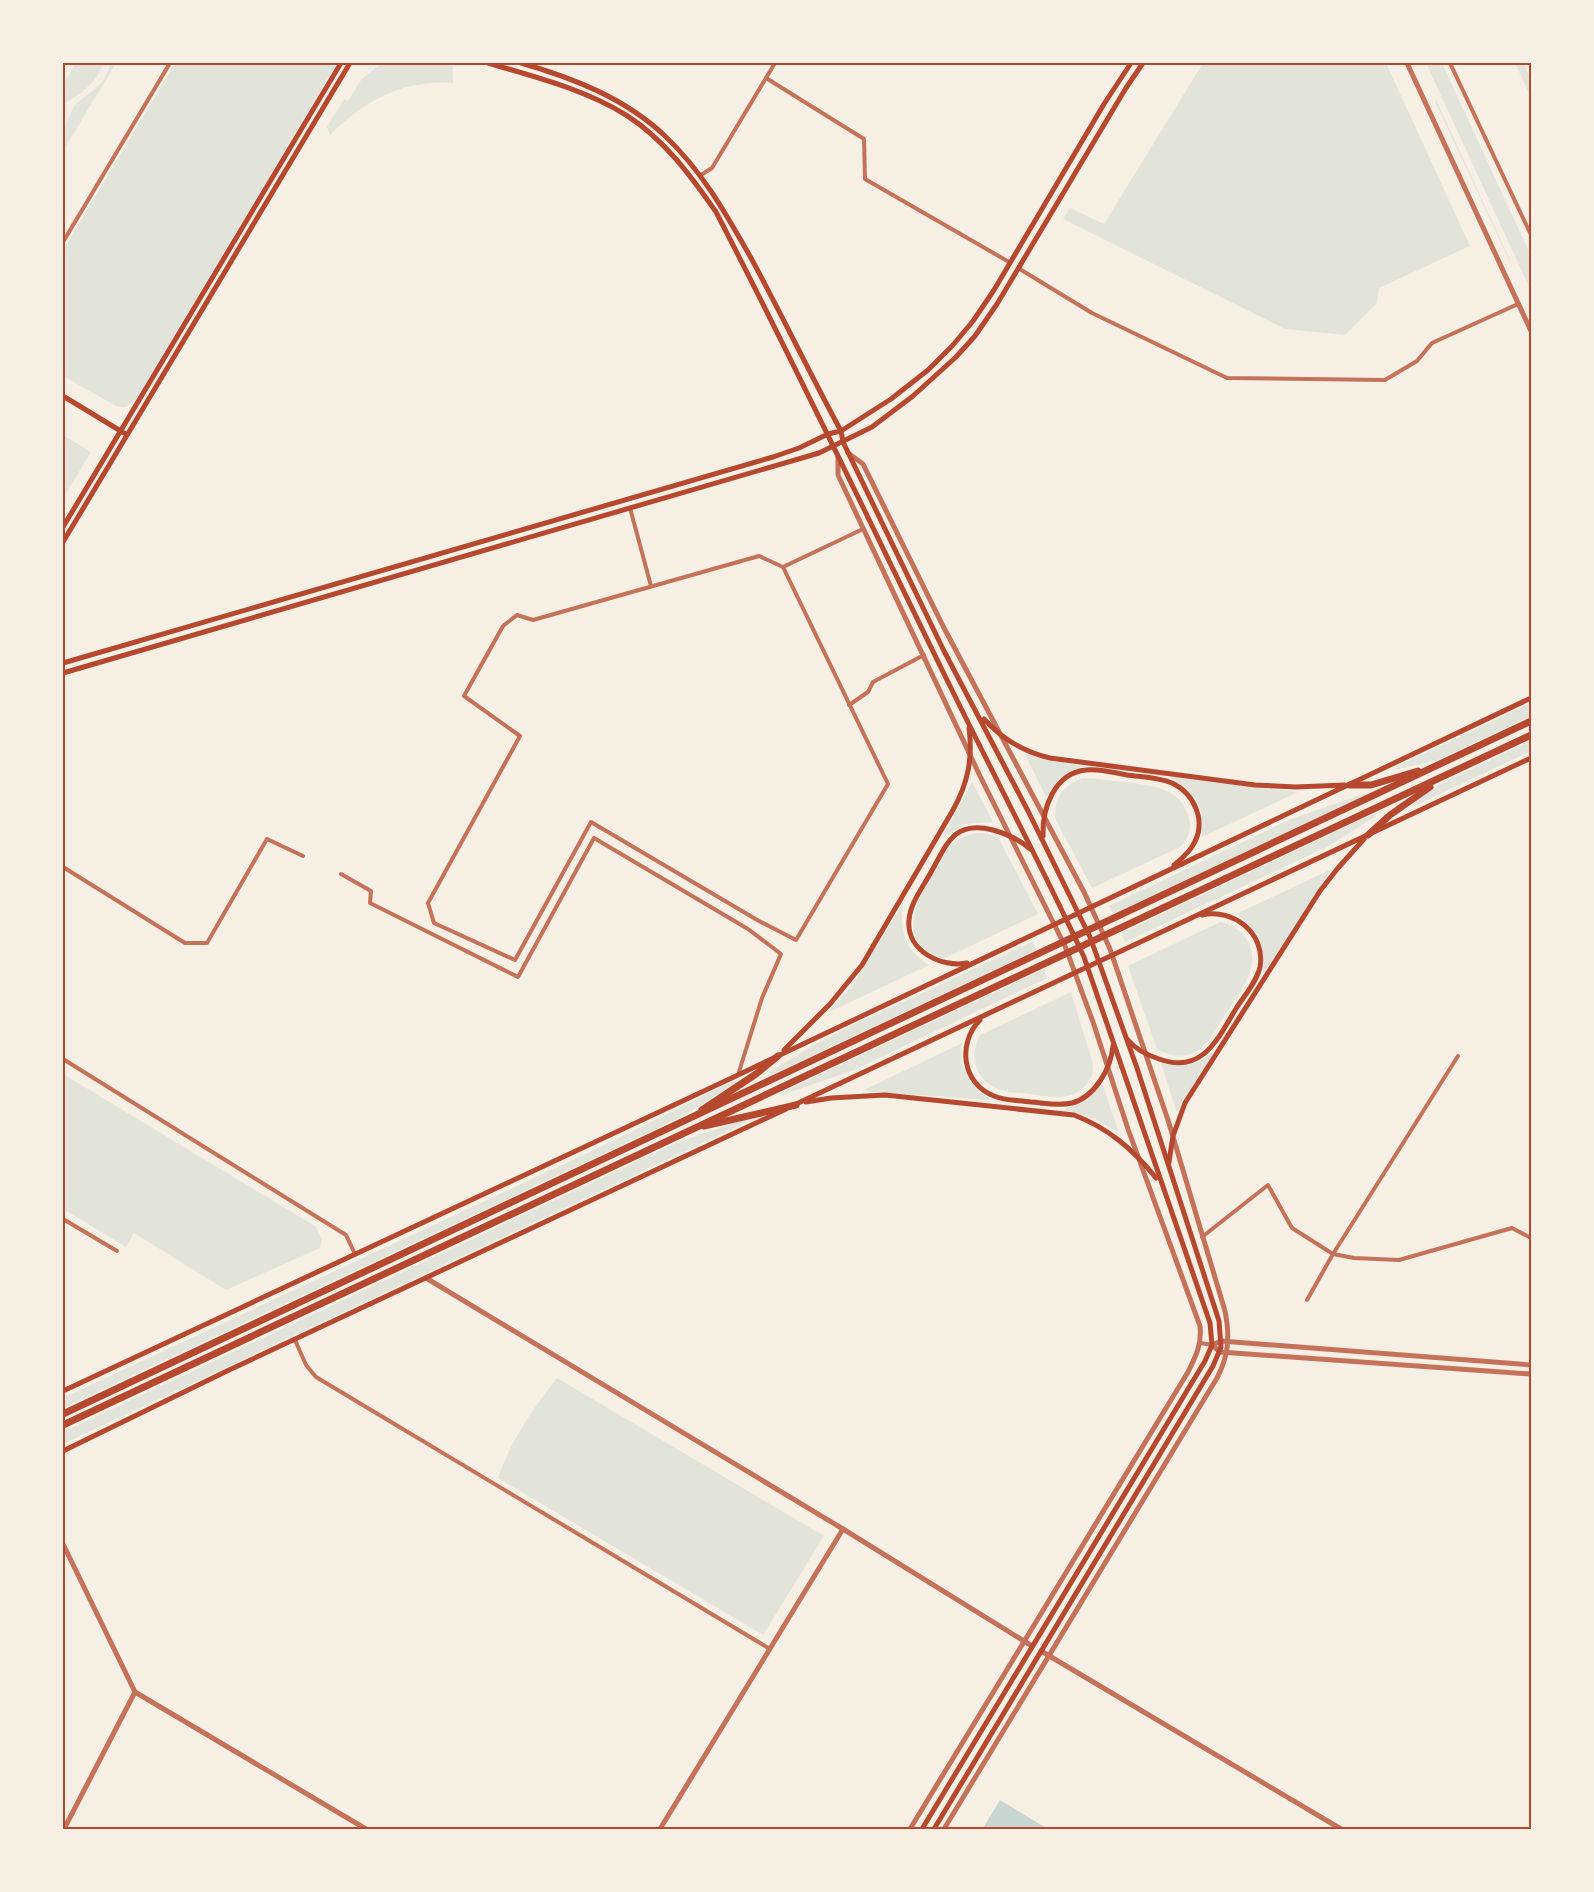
<svg xmlns="http://www.w3.org/2000/svg" width="1594" height="1892" font-family="'Roboto Serif',serif">
  <style>
    .green { fill: #e2e4dc }
    .water { fill: #c9d6d2 }
    .lines { fill: none; stroke-linecap: round; stroke-linejoin: round }
    .minor { stroke: #c5725c; stroke-width: 4 }
    .tertiary { stroke: #c5725c; stroke-width: 5 }
    .secondary { stroke: #b5482f; stroke-width: 5 }
    .trunk { stroke: #b5482f; stroke-width: 7 }
    .neatline { fill: none; stroke: #b5482f; stroke-width: 2 }
  </style>
  <rect width="100%" height="100%" fill="#f6efe4"/>
  <g class="green">
    <path d="M76 63H103C98 83 79 94 63 105V84Z"/>
    <path d="M110 63H116L63 151C63 146 62 138 63 132 64 129 73 108 74 106 90 90 105 89 110 63Z"/>
    <polygon points="175,63 337,63 136,400 126,407 118,407 63,376 63,250"/>
    <path d="M382 63H444L453 66V83C404 79 364 101 330 135L327 127 344 99 348 101 361 80Z"/>
    <polygon points="1203,63 1386,63 1470,246 1379,288 1377,303 1345,335 1285,329 1063,219 1070,208 1104,224"/>
    <polygon points="1426,63 1442,63 1531,256 1531,291"/>
    <polygon points="1515,63 1523,63 1526,67 1531,65 1526,69 1531,79 1531,98"/>
    <polygon points="1436,100 1510,260 1509,260 1435,101"/>
    <polygon points="63,435 91,452 63,498"/>
    <polygon points="1531,703 1531,716 1438,760 1395,770 1396,767"/>
    <polygon points="1531,741 1531,751 1415,806 1412,804 1438,785"/>
    <polygon points="1025,754 1085,766 1064,775 1058,780 1046,797"/>
    <path d="M1170 777 1298 792 1202 837C1205 806 1195 793 1170 777Z"/>
    <path d="M1083 778C1097 778 1111 781 1125 782 1152 786 1181 787 1189 818 1192 829 1188 840 1180 847L1092 888 1056 820C1052 800 1064 784 1083 778Z"/>
    <polygon points="972,782 993,822 965,824 942,838"/>
    <polygon points="1366,793 1367,795 1113,914 1109,906 1291,819"/>
    <polygon points="1375,813 1376,816 1327,847 1125,942 1122,933"/>
    <path d="M975 833H984L998 837 1038 914 943 959C899 942 912 910 930 878 944 854 946 841 975 833Z"/>
    <path d="M1332 869 1265 971 1263 970C1267 945 1256 928 1236 914Z"/>
    <path d="M903 904C899 931 905 950 929 965L827 1013 852 986Z"/>
    <path d="M1220 922C1245 927 1259 950 1249 975 1244 989 1233 1002 1225 1015 1217 1027 1210 1044 1197 1051 1183 1059 1170 1056 1157 1049L1128 966Z"/>
    <polygon points="1033,941 1036,950 771,1075 769,1072 814,1045 845,1029"/>
    <polygon points="1044,969 1047,978 854,1070 782,1095 781,1093"/>
    <path d="M1071 992 1093 1064C1094 1073 1091 1079 1086 1085 1071 1102 1049 1097 1029 1094 1020 1093 1010 1093 1002 1090 976 1082 968 1057 980 1035Z"/>
    <path d="M962 1043C957 1067 970 1086 989 1098L988 1100 862 1091Z"/>
    <path d="M1211 1053 1213 1054 1177 1113 1161 1063C1180 1067 1195 1067 1211 1053Z"/>
    <polygon points="63,1074 315,1226 322,1239 320,1248 226,1290 134,1233 126,1247 63,1209"/>
    <polygon points="733,1081 735,1084 686,1114 647,1133 63,1408 63,1398 596,1149"/>
    <polygon points="1102,1085 1103,1086 1119,1133 1095,1119 1064,1109 1086,1100"/>
    <polygon points="745,1119 747,1122 63,1444 63,1432 676,1143"/>
    <path d="M557 1378 824 1536 763 1635 498 1478C511 1440 532 1410 557 1378Z"/>
  </g>
  <polygon class="water" points="1000,1800 1048,1829 986,1829 983,1828"/>
  <g class="lines">
    <g class="minor">
      <polyline points="1450,63 1531,235"/>
      <polyline points="766,78 864,139 865,179 1009,262"/>
      <polyline points="701,175 712,168 775,63"/>
      <polyline points="63,242 170,63"/>
      <polyline points="1018,268 1092,313 1227,378 1385,380 1417,361 1432,343 1518,304"/>
      <polyline points="630,508 651,586"/>
      <polygon points="759,556 783,567 888,784 796,940 759,921 591,822 515,960 434,923 428,903 520,736 464,696 503,626 517,615 533,620"/>
      <polyline points="783,567 863,529"/>
      <polyline points="849,705 868,692 873,682 924,655"/>
      <polyline points="63,867 185,943 207,943 267,839 303,856"/>
      <polyline points="341,874 371,891 370,903 518,977 594,838 748,929 781,954 762,998 738,1075"/>
      <polyline points="63,1059 346,1235 355,1254"/>
      <polyline points="63,1219 117,1251"/>
      <polyline points="1202,1237 1268,1185 1292,1228 1333,1254 1354,1258 1399,1260 1512,1228 1531,1238"/>
      <polyline points="1307,1300 1333,1254 1458,1056"/>
      <polyline points="295,1340 306,1365 316,1377 770,1649"/>
      <polyline points="1201,1343 1212,1345"/>
    </g>
    <g class="tertiary">
      <polyline points="1407,63 1531,331"/>
      <path d="M848 453 863 464 943 626 1084 892 1110 949 1168 1120 1225 1311C1230 1336 1229 1355 1217 1378L944 1829"/>
      <path d="M838 457V475L980 776 1065 946 1093 1022 1128 1129 1200 1326C1202 1344 1196 1356 1188 1372L910 1829"/>
      <polyline points="426,1278 843,1529 1032,1646"/>
      <polyline points="1531,1365 1221,1341 1212,1345 1220,1352 1531,1374"/>
      <polyline points="63,1544 135,1692 64,1829"/>
      <polyline points="1041,1651 1341,1829"/>
      <polyline points="135,1692 366,1829"/>
      <polyline points="660,1829 843,1529"/>
    </g>
    <g class="secondary">
      <path d="M488 63C535 77 584 89 626 115 664 139 691 176 716 212 798 370 873 529 951 688 995 778 1042 866 1084 957L1210 1323 1212 1345 1205 1361 922 1829"/>
      <path d="M521 63C573 78 625 98 665 136 703 172 726 214 751 258 782 315 810 374 841 431L843 442 944 651 1028 811 1090 937 1137 1068 1219 1321 1221 1347 1213 1366 934 1829"/>
      <polyline points="63,396 124,433"/>
      <polyline points="63,527 341,63"/>
      <polyline points="63,542 350,63"/>
      <polyline points="63,663 773,457 799,448 828,434 841,431 891,399 928,370 953,345 973,321 994,290 1104,104 1131,63"/>
      <polyline points="63,673 819,453 872,427 913,396 956,357 975,336 997,304 1126,88 1143,63"/>
      <path d="M984 719C1002 739 1024 752 1050 758L1255 785 1296 787 1345 785"/>
      <path d="M1043 836C1042 809 1054 773 1086 770 1099 768 1114 773 1127 775 1142 777 1158 777 1172 783 1195 794 1207 822 1193 845 1189 853 1181 859 1174 865"/>
      <path d="M967 963C942 968 906 951 909 920 910 904 922 888 930 874 947 844 953 820 993 830 1007 834 1019 839 1030 849"/>
      <path d="M980 1020C957 1043 962 1084 994 1096 1005 1101 1019 1100 1031 1102 1044 1103 1059 1106 1072 1103 1095 1097 1111 1068 1113 1046"/>
      <path d="M1128 1040C1136 1050 1147 1055 1159 1059 1203 1075 1218 1038 1237 1007 1245 995 1257 981 1260 967 1266 933 1233 908 1202 915"/>
      <path d="M784 1050 830 1004 862 965 953 810C968 783 973 758 969 728"/>
      <path d="M806 1102 831 1098 885 1095 1074 1115C1108 1128 1133 1149 1156 1178"/>
      <polyline points="794,1105 1531,758"/>
      <polyline points="1169,1162 1173,1136 1185,1103 1320,891 1338,868 1364,839"/>
      <polyline points="63,1391 738,1075 1531,698"/>
      <polyline points="63,1451 227,1371 786,1109"/>
    </g>
    <g class="trunk">
      <polyline points="1350,785 1371,785 1418,771"/>
      <polyline points="1368,835 1390,815 1430,787"/>
      <polyline points="702,1110 756,1074 778,1056"/>
      <polyline points="704,1126 796,1105"/>
      <polyline points="63,1414 1531,721"/>
      <polyline points="63,1425 1531,735"/>
    </g>
  </g>
  <rect width="1594" height="1892" fill="none" stroke="#f6efe4" stroke-width="129"/>
  <rect x="64" y="64" width="1466" height="1764" class="neatline"/>
</svg>
